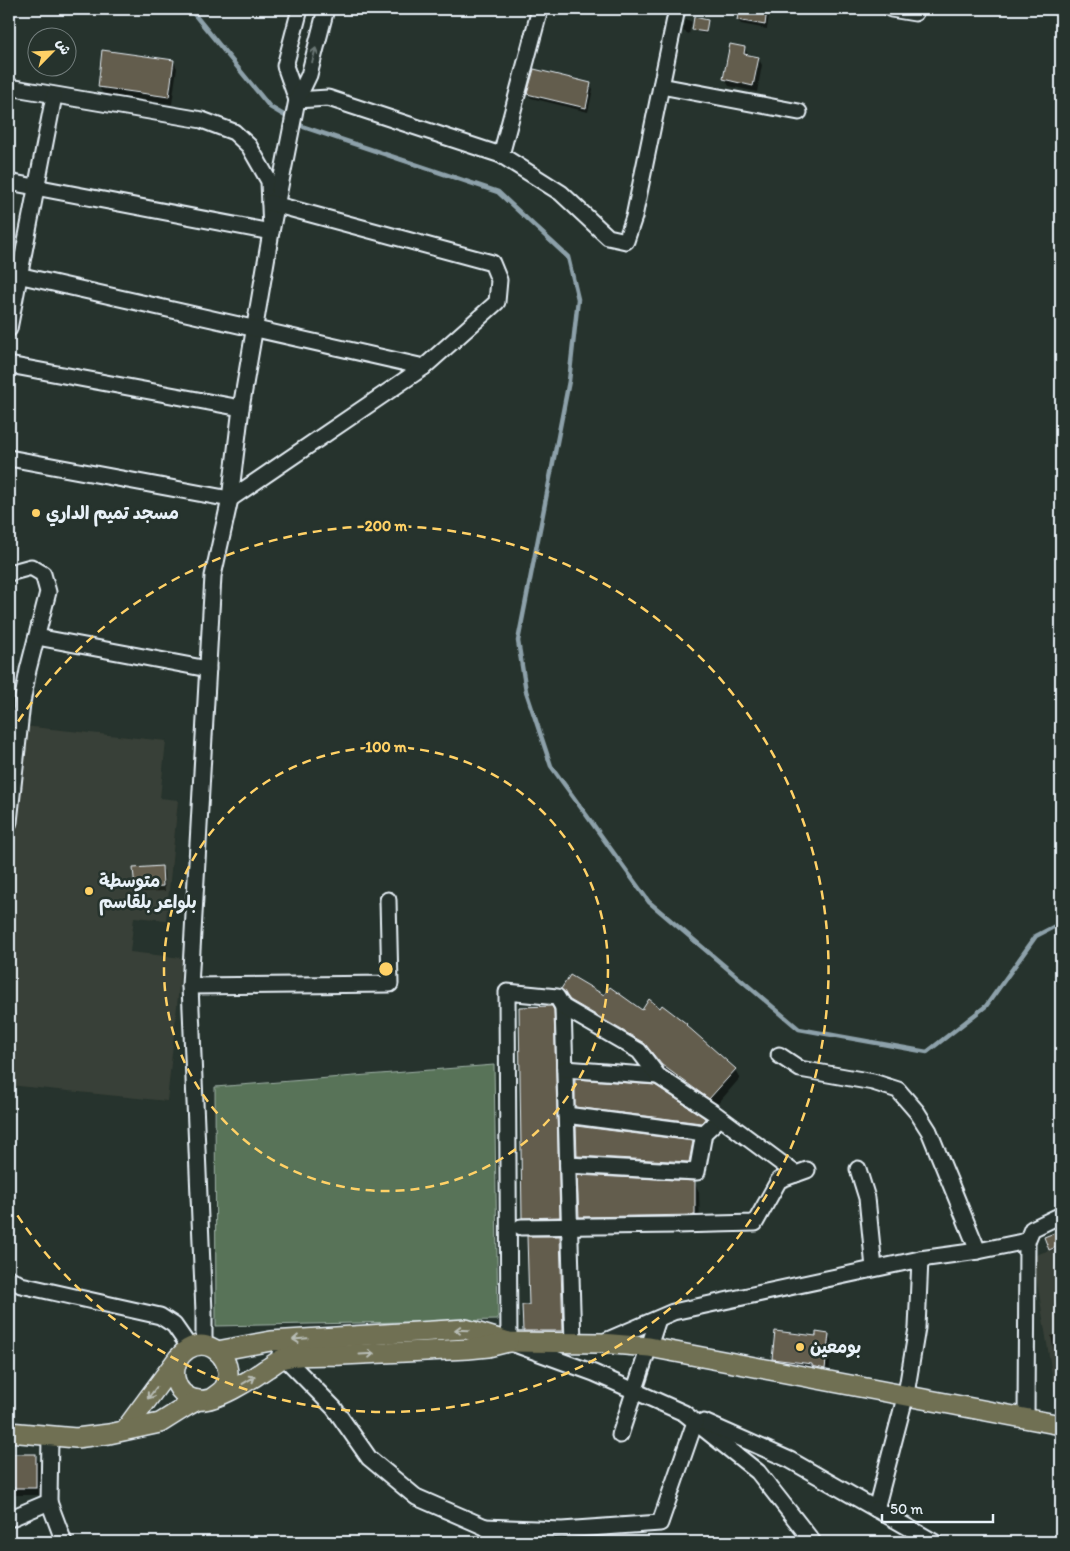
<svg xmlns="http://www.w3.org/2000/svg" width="1070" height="1551" font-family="Itim,'Playpen Sans Arabic',sans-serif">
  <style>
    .built { fill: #394037 }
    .green { fill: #597359; stroke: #a0b2a8 }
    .shadow { fill: #0007 }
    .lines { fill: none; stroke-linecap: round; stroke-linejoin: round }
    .stream { stroke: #8da1aa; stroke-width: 4.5 }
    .building { fill: #645d4d; stroke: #e8f1f8 }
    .minor-casing { stroke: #e8f1f8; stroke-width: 19 }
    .major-casing { stroke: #e8f1f8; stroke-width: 22 }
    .minor { stroke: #26332d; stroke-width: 15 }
    .major { stroke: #706f52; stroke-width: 19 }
    .oneway { stroke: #6a7674 }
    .oneway2 { stroke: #b8bdb6 }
    .ring { fill: none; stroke: #ffd166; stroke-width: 2.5; stroke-dasharray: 9 6 }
    .poi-dot { fill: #ffd166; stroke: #26332d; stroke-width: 2 }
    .labels { text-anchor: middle; stroke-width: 5; stroke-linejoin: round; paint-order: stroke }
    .poi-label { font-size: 18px; font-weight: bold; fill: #e8f1f8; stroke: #26332d; text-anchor: start }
    .centre { fill: #ffd166; stroke: #26332d; stroke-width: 2.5 }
    .ring-label { font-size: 15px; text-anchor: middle; font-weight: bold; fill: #ffd166; stroke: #26332d; stroke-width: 5; stroke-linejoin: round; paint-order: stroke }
  </style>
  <rect width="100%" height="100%" fill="#26332d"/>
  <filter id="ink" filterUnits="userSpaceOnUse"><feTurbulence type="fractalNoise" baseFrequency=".02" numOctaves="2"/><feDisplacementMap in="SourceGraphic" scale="10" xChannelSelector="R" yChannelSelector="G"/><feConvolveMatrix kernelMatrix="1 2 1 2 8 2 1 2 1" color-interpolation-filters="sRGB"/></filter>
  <g filter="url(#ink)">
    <g class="built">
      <polygon points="23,726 166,741 160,798 178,800 166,920 134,917 130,952 182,958 167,1101 9,1085 9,865"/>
      <polygon points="1061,1246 1061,1399 1055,1393 1033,1256"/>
    </g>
    <polygon class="green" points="494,1065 498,1320 216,1326 215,1087"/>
    <g class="shadow">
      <polygon points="740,9 770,9 767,29 741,24 738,20"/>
      <polygon points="686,19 692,22 689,34 683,31"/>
      <polygon points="707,21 706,34 694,31 693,29"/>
      <polygon points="744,48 749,56 758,58 762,65 757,92 729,86 725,79"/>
      <polygon points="173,61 177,68 172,104 103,94 99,87"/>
      <polygon points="590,84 593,89 588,112 531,98 528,94"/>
      <polygon points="12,661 19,682 18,687 9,690 9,662"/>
      <polygon points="161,867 164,871 165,891 139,892 136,888"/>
      <polygon points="563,989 604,997 642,1012 661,1009 686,1025 689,1029 735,1070 740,1078 715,1107 668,1074 650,1052 576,1009"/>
      <polygon points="551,1008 559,1021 565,1227 529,1227 524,1217"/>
      <polygon points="577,1106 704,1119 709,1129 582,1116"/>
      <polygon points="692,1142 698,1152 694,1172 584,1166 578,1156"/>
      <polygon points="694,1182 699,1192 700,1225 585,1226 580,1217"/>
      <polygon points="1057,1236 1061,1247 1051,1251 1050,1249"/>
      <polygon points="560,1237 565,1247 568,1340 529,1340 524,1331"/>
      <polygon points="1061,1334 1061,1384 1059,1380 1051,1336"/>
      <polygon points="828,1335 832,1342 829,1375 778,1366 773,1359 817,1337"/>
      <polygon points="9,1455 35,1455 39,1462 40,1495 9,1495"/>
      <polygon points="50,1539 52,1542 9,1542 9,1541"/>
    </g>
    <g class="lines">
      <polyline class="stream" points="190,9 270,107 304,127 498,192 568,257 578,299 569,381 518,641 526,691 551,766 649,902 799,1029 927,1052 986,1006 1036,936 1061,923"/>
    </g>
    <g class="building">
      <polygon points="739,9 767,9 765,25 737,20"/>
      <polygon points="694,17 708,20 706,32 692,30"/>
      <polygon points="730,44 745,47 744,54 759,57 753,86 723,79"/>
      <polygon points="102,50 174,60 169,97 98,87"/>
      <polygon points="534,69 591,83 586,108 527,94"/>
      <polygon points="162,866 163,886 135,888 133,868"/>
      <polygon points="570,975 604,995 610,987 642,1010 649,999 660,1008 662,1005 687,1024 686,1025 736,1069 709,1099 662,1065 644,1043 570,1000 561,989"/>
      <polygon points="552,1006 554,1010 560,1217 522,1218 519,1007"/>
      <polygon points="575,1079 655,1085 705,1118 704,1120 701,1123 575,1107"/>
      <polygon points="576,1126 693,1141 689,1162 577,1156"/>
      <polygon points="577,1175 695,1181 695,1215 579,1217"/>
      <polygon points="1057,1232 1061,1245 1049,1250 1044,1237"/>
      <polygon points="527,1236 560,1236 563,1331 523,1331 522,1305 529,1305"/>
      <polygon points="775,1331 816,1336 816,1332 829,1334 825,1369 812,1366 812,1364 772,1359"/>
      <rect x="9" y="1454" width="27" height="34"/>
    </g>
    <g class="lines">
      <defs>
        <g id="minor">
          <polyline points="891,9 915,13"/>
          <polyline points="661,86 799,112"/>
          <polyline points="9,87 202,120 234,132 249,146 269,181 271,232 241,408 230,499 213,576 190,986 204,1312 204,1345"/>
          <polyline points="297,100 328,98 501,155 561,193 608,237 626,241 634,217 677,9"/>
          <polyline points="297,100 285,66 300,9"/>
          <polyline points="501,155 540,9"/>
          <polyline points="9,182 271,232 297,100 309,75 326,9"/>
          <polyline points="9,273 424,367"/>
          <polyline points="9,329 54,96"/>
          <polyline points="9,365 241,408"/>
          <polyline points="9,458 230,499 424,367 497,302 499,280 492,263 270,203"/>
          <polyline points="9,573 31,567 43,574 48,592 28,670 22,703 9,822"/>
          <polyline points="37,637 208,669"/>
          <polyline points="190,986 390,984 388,900"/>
          <polyline points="563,1007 573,1343"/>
          <polyline points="779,1055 800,1069 873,1082 898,1090 917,1112 929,1131 978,1251"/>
          <polyline points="565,1069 658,1076"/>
          <polyline points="566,1115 704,1133"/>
          <polyline points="568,1165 697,1172 704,1133 720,1118"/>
          <polyline points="858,1169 867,1198 874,1268"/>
          <polyline points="796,1174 714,1113 658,1076 639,1051 563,1007 557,997 507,992 509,1342 594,1373 684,1413 758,1472 813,1542"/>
          <polyline points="521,1227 676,1225 755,1223 779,1180 807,1170"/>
          <polyline points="1027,1241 1032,1229 1061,1215"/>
          <polyline points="920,1259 978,1251 1027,1241 1026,1419"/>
          <polyline points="9,1278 21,1285 160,1316 174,1325 190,1348"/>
          <polyline points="601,1343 673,1312 920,1259 917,1328 906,1394 876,1509 790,1460 704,1422"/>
          <polyline points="280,1353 334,1408 369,1458 416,1497 485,1527 503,1542"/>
          <polyline points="620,1435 658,1319"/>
          <polyline points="49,1502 64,1542"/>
          <polyline points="876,1509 934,1542"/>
          <polyline points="9,1519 49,1502 50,1436"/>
          <polyline points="485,1527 562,1530 660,1523 695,1422"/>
        </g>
        <g id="major">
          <polyline points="217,1351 271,1341 466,1329 509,1342 601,1343 649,1347 1061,1425"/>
          <path d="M212 1398C216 1395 221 1392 224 1388 238 1366 213 1334 188 1349 167 1362 171 1396 198 1400 214 1403 252 1379 266 1369 272 1366 279 1359 285 1358 303 1354 324 1356 342 1355 384 1353 426 1351 468 1349L488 1347 508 1342"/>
          <polyline points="125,1430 178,1358"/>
          <polyline points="9,1432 76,1438 109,1434 160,1423 187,1406 198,1400"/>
        </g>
      </defs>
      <use href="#minor" class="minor-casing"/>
      <use href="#major" class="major-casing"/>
      <use href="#minor" class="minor"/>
      <use href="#major" class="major"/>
    </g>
    <defs><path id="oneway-shaft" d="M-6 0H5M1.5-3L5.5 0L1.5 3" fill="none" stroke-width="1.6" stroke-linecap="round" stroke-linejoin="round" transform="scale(1.25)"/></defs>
    <use class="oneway" href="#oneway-shaft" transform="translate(314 55) rotate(-76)"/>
    <g class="oneway2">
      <use href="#oneway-shaft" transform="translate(462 1330) rotate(-178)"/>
      <use href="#oneway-shaft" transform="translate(300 1339) rotate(175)"/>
      <use href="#oneway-shaft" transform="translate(367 1354) rotate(-3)"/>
      <use href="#oneway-shaft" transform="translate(249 1380) rotate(-31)"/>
      <use href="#oneway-shaft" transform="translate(152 1393) rotate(127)"/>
    </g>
  </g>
  <g class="ring">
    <circle cx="386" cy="969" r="222"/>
    <path d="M10 734A443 443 0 1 1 10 1204"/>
  </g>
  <g class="poi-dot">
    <circle cx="36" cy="513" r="5"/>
    <circle cx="89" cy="891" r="5"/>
    <circle cx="800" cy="1347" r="5"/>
  </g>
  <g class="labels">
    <g class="poi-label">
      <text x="46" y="519">مسجد تميم الداري</text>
      <text x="99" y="887">متوسطة<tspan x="99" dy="21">بلواعر بلقاسم</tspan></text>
      <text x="810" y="1353">بومعين</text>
    </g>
  </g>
  <circle cx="386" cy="969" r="8" class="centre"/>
  <g class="ring-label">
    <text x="386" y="531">200 m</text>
    <text x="386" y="752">100 m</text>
  </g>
  <rect width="1070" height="1551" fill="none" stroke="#26332d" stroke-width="30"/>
  <rect x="15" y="15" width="1040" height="1521" fill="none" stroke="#e8f1f8" stroke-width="2" filter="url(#ink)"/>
  <g transform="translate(52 52) rotate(66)"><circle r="24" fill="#26332d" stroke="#747f7e"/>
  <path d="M0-4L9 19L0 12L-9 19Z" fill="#ffd166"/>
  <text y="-8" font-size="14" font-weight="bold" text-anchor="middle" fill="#e8f1f8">ش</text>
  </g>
  <path d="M882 1514v8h111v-8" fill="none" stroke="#e8f1f8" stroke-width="2.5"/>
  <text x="890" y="1514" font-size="15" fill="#e8f1f8" stroke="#26332d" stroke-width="4" paint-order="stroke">50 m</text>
</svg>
